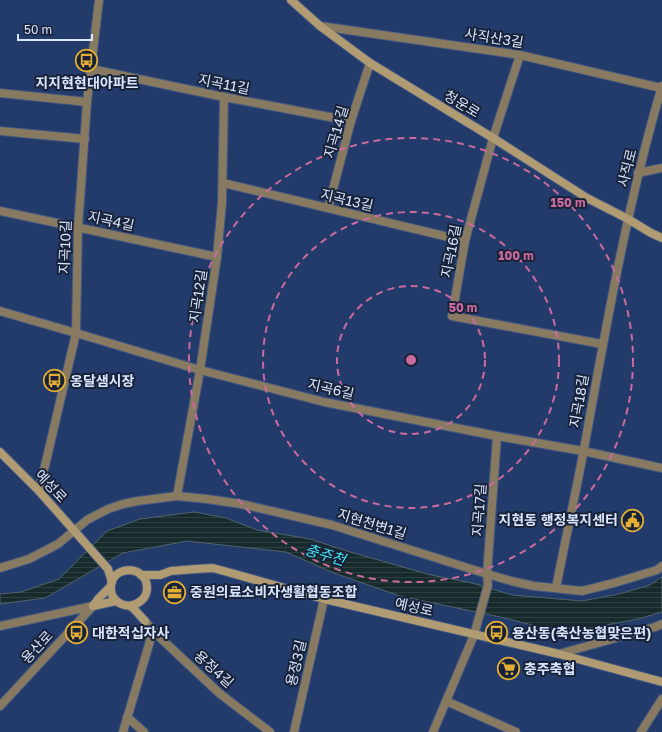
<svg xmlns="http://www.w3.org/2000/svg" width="662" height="732" font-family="'Golos Text','Noto Sans KR',sans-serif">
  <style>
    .water { fill: url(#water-rules); stroke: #51636b }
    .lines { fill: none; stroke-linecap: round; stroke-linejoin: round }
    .street-casing { stroke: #405682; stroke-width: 10 }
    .secondary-casing { stroke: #405682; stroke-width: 10 }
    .street { stroke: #877a61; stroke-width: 8 }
    .secondary { stroke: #b09b73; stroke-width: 8 }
    .ring { fill: none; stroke: #cb6a9c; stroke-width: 2; stroke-dasharray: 7 5 }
    .labels { text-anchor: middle; stroke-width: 4; stroke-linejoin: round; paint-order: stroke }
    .street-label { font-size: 14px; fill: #d9e6fd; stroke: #182339 }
    .poi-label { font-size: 14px; font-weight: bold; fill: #d9e6fd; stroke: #182339; text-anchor: start }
    .water-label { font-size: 15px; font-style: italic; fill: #42e5f2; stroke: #182339 }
    .centre { fill: #cb6a9c; stroke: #182339; stroke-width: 2 }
    .ring-label { font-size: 12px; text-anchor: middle; font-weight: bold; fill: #cb6a9c; stroke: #182339; stroke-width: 4; stroke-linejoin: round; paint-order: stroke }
  </style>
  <defs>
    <pattern id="water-rules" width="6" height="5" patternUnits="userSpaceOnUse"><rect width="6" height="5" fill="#172b2d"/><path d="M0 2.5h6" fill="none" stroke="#2d4042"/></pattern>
  </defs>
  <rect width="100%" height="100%" fill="#233b6b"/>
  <polygon class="water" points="194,512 226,518 257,530 310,539 350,552 389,563 431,575 472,583 512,595 582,601 619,594 650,585 662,577 662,612 638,619 583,629 540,627 505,618 400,596 334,573 286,552 187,541 123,553 45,598 0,604 0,594 21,592 59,579 107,531 140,519"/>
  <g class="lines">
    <defs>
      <g id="street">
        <polyline points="320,26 520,55 661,88"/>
        <polyline points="520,55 493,138 465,241 452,316 602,344"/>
        <polyline points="91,69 224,97 351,121"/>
        <polyline points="0,93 87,102"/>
        <polyline points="0,131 85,139"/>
        <polyline points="638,173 662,168"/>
        <polyline points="223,183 465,241"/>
        <polyline points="328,208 351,121 370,63"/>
        <polyline points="0,211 217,257"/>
        <polyline points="0,311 76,333 200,370 324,402 497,436 583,451 662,468"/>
        <polyline points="39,491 52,436 76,333 78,228 87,102 99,0"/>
        <polyline points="177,496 200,370 217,257 222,203 224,97"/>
        <polyline points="0,568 29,559 58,544 87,520 108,509 123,504 138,501 177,496 207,499 241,504 332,525 487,574 511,581 534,586 582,591 614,583 657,570 662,566"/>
        <path d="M556 588C565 542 575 496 584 449 606 327 627 205 662 86"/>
        <polyline points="145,621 153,631 219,693 270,732"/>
        <polyline points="0,626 93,606"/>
        <polyline points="559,654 655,627 662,624"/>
        <polyline points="446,701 516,732"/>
        <polyline points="0,706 93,606"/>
        <polyline points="127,717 144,732"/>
        <polyline points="123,732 153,631"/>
        <polyline points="294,732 324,599"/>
        <polyline points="433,732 474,635 488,585 487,574 497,436"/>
        <polyline points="641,732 662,699"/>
      </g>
      <g id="secondary">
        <polyline points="291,0 320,26 370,63 493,138 587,198 628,219 651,233 662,238"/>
        <polyline points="0,452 39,491 108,569 112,582"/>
        <polyline points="141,575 160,575 171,571 196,569 213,568 324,599 559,654 662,682"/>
        <polyline points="93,606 99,598 110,587"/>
        <polyline points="93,606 116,601"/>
        <path d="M130 606C139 604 147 598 147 588 147 563 108 565 111 590 111 597 117 603 124 605 126 606 128 605 130 606 133 607 142 618 145 621"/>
      </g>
    </defs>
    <use href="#street" class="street-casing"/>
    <use href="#secondary" class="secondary-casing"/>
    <use href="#street" class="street"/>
    <use href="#secondary" class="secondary"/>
  </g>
  <g class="ring">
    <circle cx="411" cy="360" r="74"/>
    <circle cx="411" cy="360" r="148"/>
    <circle cx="411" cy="360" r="222"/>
  </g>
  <defs>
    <symbol id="bus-ring" viewBox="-11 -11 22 22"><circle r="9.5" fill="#182339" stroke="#e4ae35" stroke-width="1.5"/><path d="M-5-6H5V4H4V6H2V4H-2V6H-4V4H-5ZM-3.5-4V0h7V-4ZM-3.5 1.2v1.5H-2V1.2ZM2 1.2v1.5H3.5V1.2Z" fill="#e4ae35"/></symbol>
    <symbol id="civic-ring" viewBox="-11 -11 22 22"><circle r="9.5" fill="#182339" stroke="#e4ae35" stroke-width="1.5"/><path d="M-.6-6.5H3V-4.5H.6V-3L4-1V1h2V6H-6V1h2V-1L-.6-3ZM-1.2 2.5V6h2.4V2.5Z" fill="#e4ae35"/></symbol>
    <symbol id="office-ring" viewBox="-11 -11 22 22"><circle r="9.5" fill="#182339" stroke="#e4ae35" stroke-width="1.5"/><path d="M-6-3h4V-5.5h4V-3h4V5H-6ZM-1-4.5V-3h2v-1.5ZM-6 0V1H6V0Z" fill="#e4ae35"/></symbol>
    <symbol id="supermarket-ring" viewBox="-11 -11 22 22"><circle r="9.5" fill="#182339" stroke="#e4ae35" stroke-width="1.5"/><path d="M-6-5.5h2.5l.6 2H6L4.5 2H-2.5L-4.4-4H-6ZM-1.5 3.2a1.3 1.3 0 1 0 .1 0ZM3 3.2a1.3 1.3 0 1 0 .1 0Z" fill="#e4ae35"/></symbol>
  </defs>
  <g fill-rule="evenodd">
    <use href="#bus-ring" x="74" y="48" width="25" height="25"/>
    <use href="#bus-ring" x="42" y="368" width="25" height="25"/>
    <use href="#civic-ring" x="620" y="508" width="25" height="25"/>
    <use href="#office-ring" x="162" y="580" width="25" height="25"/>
    <use href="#bus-ring" x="64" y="620" width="25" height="25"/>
    <use href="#bus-ring" x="484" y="620" width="25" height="25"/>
    <use href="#supermarket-ring" x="496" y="656" width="25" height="25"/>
  </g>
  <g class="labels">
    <g class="street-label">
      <text transform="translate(494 38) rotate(9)" y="5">사직산3길</text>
      <text transform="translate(224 84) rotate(11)" y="5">지곡11길</text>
      <text transform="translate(462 104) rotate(31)" y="5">청운로</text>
      <text transform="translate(336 132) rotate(-74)" y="5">지곡14길</text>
      <text transform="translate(627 168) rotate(-76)" y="5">사직로</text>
      <text transform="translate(347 200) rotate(13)" y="5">지곡13길</text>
      <text transform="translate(111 221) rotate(12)" y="5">지곡4길</text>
      <text transform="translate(65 247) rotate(-88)" y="5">지곡10길</text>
      <text transform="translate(451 251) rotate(-79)" y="5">지곡16길</text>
      <text transform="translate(198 296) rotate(-82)" y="5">지곡12길</text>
      <text transform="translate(331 389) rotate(13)" y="5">지곡6길</text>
      <text transform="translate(579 401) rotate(-80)" y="5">지곡18길</text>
      <text transform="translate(51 486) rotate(47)" y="5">예성로</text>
      <text transform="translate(479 510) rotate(-86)" y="5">지곡17길</text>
      <text transform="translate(372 524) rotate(17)" y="5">지현천변1길</text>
      <text transform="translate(414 607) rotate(13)" y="5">예성로</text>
      <text transform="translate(37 647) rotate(-47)" y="5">용산로</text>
      <text transform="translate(296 663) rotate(-77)" y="5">용정3길</text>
      <text transform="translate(214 669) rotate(42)" y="5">용정4길</text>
    </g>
    <g class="poi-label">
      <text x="87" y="88" text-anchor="middle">지지현현대아파트</text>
      <text x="70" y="386">옹달샘시장</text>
      <text x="618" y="525" text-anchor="end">지현동 행정복지센터</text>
      <text x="190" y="597">중원의료소비자생활협동조합</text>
      <text x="92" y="638">대한적십자사</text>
      <text x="512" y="638">용산동(축산농협맞은편)</text>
      <text x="524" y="674">충주축협</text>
    </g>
    <g class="water-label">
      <text transform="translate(325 555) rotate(16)" y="5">충주천</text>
    </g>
  </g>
  <circle cx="411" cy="360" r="6" class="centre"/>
  <g class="ring-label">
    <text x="568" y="207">150 m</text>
    <text x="516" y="260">100 m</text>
    <text x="463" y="312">50 m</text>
  </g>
  <path d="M18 34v6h74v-6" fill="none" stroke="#d9e6fd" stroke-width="2"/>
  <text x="24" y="34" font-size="12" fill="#d9e6fd" stroke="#182339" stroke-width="3" paint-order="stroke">50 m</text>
</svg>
